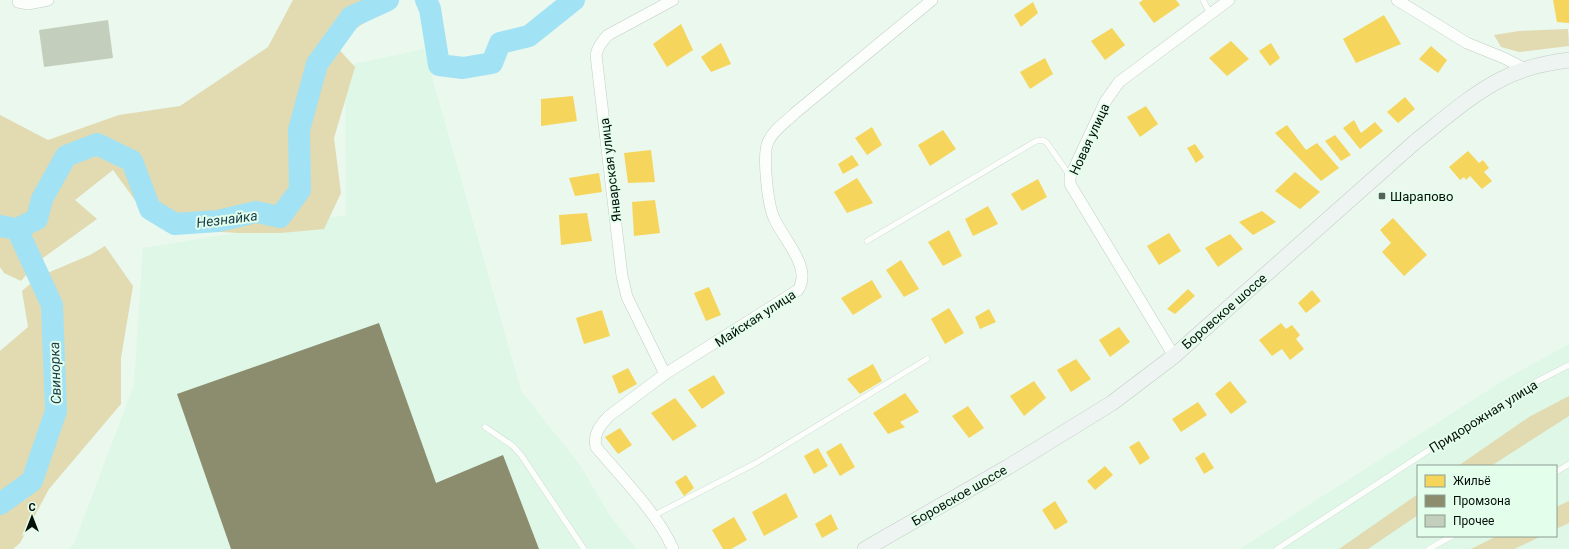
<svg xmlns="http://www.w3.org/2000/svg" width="1569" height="549" font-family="Roboto,sans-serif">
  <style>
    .built { fill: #def7e6; fill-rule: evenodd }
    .green { fill: #e2dab1 }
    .homes { fill: #f6d55c }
    .industry { fill: #8c8c6e }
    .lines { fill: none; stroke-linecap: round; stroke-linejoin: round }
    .river { stroke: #a2e2f5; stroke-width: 22 }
    .building { fill: #c4cebc }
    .service-casing { stroke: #c2cdc5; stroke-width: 6 }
    .minor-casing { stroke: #c2cdc5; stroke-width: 12 }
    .secondary-casing { stroke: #c2cdc5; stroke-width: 16 }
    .service { stroke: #fcfefc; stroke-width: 5.5 }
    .minor { stroke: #fcfefc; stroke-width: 11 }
    .secondary { stroke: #eef4f2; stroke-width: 15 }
    .poi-dot { fill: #566159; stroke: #e4feec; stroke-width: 1.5 }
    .labels { text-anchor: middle; stroke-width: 4; stroke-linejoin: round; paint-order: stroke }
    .street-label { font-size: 13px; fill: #060f09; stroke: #e4feec }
    .poi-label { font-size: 13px; fill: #060f09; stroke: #e4feec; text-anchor: start }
    .water-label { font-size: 14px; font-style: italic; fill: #163d4b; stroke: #e4feec }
  </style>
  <rect width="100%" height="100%" fill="#eaf8ee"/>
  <g class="built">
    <polygon points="424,49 521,391 580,465 610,516 636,549 68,549 74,544 134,385 143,248 346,215 345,66"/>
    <path d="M1569 344V549H1240L1506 379ZM1418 466H1556V536H1418Z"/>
  </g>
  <g class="green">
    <polygon points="293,0 385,0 374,16 334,44 355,67 334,138 341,193 324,229 281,233 238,233 189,230 151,222 113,170 75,200 97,219 36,263 21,281 4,273 0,267 0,115 48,140 119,115 180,106 268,47"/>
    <polygon points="1568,29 1569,46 1519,52 1501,47 1494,35 1519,31"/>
    <polygon points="105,246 133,286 121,358 121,404 49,489 20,543 13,549 0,549 0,351 28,327 22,291 38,277 90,255"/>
    <polygon points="1569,396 1569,416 1491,466 1458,466 1529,417"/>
    <polygon points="1418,494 1418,515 1368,549 1339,549"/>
    <polygon points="1569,501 1569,523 1556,529 1556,507"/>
    <polygon points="1497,536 1542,536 1514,549 1471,549"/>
  </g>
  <g class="homes">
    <polygon points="1143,0 1176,0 1180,5 1154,23 1139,3"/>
    <polygon points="1553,0 1569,0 1569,23 1557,22"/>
    <polygon points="1033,2 1038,13 1021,27 1014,15"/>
    <polygon points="1384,15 1401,44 1356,63 1343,39"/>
    <polygon points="681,24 693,50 667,67 653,44"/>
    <polygon points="1112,28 1125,45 1105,60 1091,41"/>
    <polygon points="1231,41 1249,59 1227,76 1209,58"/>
    <polygon points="721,43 731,64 711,72 701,57"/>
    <polygon points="1271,43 1280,58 1270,66 1259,51"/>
    <polygon points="1431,46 1447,60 1438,73 1419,59"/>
    <polygon points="1045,58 1053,74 1030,89 1020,72"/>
    <polygon points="573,96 577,121 541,126 541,99"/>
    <polygon points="1405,97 1415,109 1398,123 1387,112"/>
    <polygon points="1146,106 1158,124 1140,137 1127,117"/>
    <polygon points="1354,120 1361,133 1375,122 1383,131 1360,149 1343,128"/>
    <polygon points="1287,125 1306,150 1317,143 1339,168 1321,181 1275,133"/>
    <polygon points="872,127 882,145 867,155 855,138"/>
    <polygon points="943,130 956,149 930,166 918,145"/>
    <polygon points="1335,135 1351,155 1341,161 1325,141"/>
    <polygon points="1195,144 1204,157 1196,163 1187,148"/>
    <polygon points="651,150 655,182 628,183 624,153"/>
    <polygon points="1468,151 1479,163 1483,160 1489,168 1484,172 1492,181 1482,189 1470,176 1466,180 1464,177 1460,180 1449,167"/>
    <polygon points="852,155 859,165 843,174 838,164"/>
    <polygon points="1295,172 1320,192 1300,209 1275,191"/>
    <polygon points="599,173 602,192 575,196 569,178"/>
    <polygon points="857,178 873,203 847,213 834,192"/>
    <polygon points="1038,179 1047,197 1022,211 1011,194"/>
    <polygon points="655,200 660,233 634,236 632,202"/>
    <polygon points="988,206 998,224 973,236 965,219"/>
    <polygon points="1262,211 1276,222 1253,235 1239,222"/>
    <polygon points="587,213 592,241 561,245 559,215"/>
    <polygon points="1393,218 1427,255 1404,276 1382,252 1391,243 1380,230"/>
    <polygon points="949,230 962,256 943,266 928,242"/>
    <polygon points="1169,233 1181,251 1159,265 1147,246"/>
    <polygon points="1230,234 1243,249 1218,267 1205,248"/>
    <polygon points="901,260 919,289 904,297 886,270"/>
    <polygon points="872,280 882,297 853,315 841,298"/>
    <polygon points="709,287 721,315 706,321 694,293"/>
    <polygon points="1188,289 1195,296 1175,314 1167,309"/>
    <polygon points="1312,290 1321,301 1306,313 1298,303"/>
    <polygon points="949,308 964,333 945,344 931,319"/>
    <polygon points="989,309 996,322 980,329 975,317"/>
    <polygon points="602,310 610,336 584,344 576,318"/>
    <polygon points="1281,323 1286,329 1292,325 1300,335 1296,339 1304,349 1290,360 1282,349 1272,356 1259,340"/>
    <polygon points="1119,327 1130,342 1110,357 1099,340"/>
    <polygon points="1076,359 1091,379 1071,392 1057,370"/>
    <polygon points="873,364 882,381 860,394 847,379"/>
    <polygon points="628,368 637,384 619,394 612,376"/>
    <polygon points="714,375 725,393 702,409 688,390"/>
    <polygon points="1034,381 1046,398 1024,416 1010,396"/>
    <polygon points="1230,381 1247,402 1231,414 1215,394"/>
    <polygon points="905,393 919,412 900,422 905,427 888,434 873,413"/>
    <polygon points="675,398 697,426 673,441 651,413"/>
    <polygon points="1198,402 1207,415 1181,432 1172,419"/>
    <polygon points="968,406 984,428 969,438 952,416"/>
    <polygon points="620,428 632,445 618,454 605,437"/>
    <polygon points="1139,441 1150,458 1140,465 1129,447"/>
    <polygon points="841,443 855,467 840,476 826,452"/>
    <polygon points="818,448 828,466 814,474 804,456"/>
    <polygon points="1204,452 1214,468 1204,474 1195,458"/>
    <polygon points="1105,466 1113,475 1095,490 1087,481"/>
    <polygon points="686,475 694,488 684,496 675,482"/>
    <polygon points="786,493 798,517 764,536 752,512"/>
    <polygon points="1055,501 1068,522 1055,530 1042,510"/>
    <polygon points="831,514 838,529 822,538 815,524"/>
    <polygon points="734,517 747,540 731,549 723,549 712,530"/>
  </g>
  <polygon class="industry" points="379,323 436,483 503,455 539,549 231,549 177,394"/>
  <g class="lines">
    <g class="river">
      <polyline points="426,0 430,9 439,65 463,68 492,63 500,43 529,36 574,0"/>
      <polyline points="0,226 17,229 37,219 42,199 66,156 97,144 132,161 150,209 175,224 218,221 256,212 280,217 300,190 299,130 317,64 351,17 388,0"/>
      <polyline points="0,504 32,481 56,411 52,305 17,229"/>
    </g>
  </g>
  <polygon class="building" points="108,20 113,58 44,67 39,30"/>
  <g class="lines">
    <defs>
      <g id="service">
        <polyline points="1203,0 1210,13"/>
        <polyline points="867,241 1036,141 1043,140 1047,143 1070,176"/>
        <polyline points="485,427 513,446 521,455 584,549"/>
        <polyline points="1556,472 1569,464"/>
        <polyline points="653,516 756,463 927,359"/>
        <polyline points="1277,549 1526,387 1569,365"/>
        <polyline points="1429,549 1452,536"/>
      </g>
      <g id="minor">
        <polyline points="1397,0 1467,43 1504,58 1525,69"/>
        <polyline points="18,2 28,4 48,0"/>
        <polyline points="1174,356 1070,184 1070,177 1105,102 1119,82 1229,0"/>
        <path d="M665 374 627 297 622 276 596 55C598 46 602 41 608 35L673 0"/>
        <path d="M673 549C658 514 621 477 596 447 593 434 600 425 609 416L665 374 798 290C813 268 783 239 774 218 768 205 762 155 768 142 773 130 786 122 795 113L932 0"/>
      </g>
      <path id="secondary" d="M865 549 1008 467 1112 403 1174 356 1415 142C1443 120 1470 95 1502 79 1522 68 1546 63 1569 60"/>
    </defs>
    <use href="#service" class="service-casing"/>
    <use href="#minor" class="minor-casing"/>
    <use href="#secondary" class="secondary-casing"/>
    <use href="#service" class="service"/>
    <use href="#minor" class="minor"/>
    <use href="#secondary" class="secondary"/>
  </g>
  <rect class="poi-dot" x="1378" y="192" width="8" height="8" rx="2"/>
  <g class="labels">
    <g class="street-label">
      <text transform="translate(1089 139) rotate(-65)" y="5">Новая улица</text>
      <text transform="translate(610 170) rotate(-97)" y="5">Январская улица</text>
      <text transform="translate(1224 311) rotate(-41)" y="5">Боровское шоссе</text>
      <text transform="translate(755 318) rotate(-33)" y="5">Майская улица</text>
      <text transform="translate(1483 416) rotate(-32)" y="5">Придорожная улица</text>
      <text transform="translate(959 495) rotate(-30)" y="5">Боровское шоссе</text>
    </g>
    <g class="poi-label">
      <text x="1390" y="201">Шарапово</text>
    </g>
    <g class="water-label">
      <text transform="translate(227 219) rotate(-7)" y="5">Незнайка</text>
      <text transform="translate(55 373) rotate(-92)" y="5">Свинорка</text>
    </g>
  </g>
  <rect x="1417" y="465" width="140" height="72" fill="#e4feec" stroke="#8b9e91"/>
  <rect x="1425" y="475" width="20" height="12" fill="#f6d55c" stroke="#8b9e91"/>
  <text x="1453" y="485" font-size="12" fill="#060f09">Жильё</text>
  <rect x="1425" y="495" width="20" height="12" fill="#8c8c6e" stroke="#8b9e91"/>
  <text x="1453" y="505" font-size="12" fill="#060f09">Промзона</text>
  <rect x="1425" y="515" width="20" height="12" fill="#c4cebc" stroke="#8b9e91"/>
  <text x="1453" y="525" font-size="12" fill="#060f09">Прочее</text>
  <g transform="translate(32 517)" stroke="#e4feec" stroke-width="3" paint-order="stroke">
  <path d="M0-3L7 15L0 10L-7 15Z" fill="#060f09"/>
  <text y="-6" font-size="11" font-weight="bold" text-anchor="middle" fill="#060f09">С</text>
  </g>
</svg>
